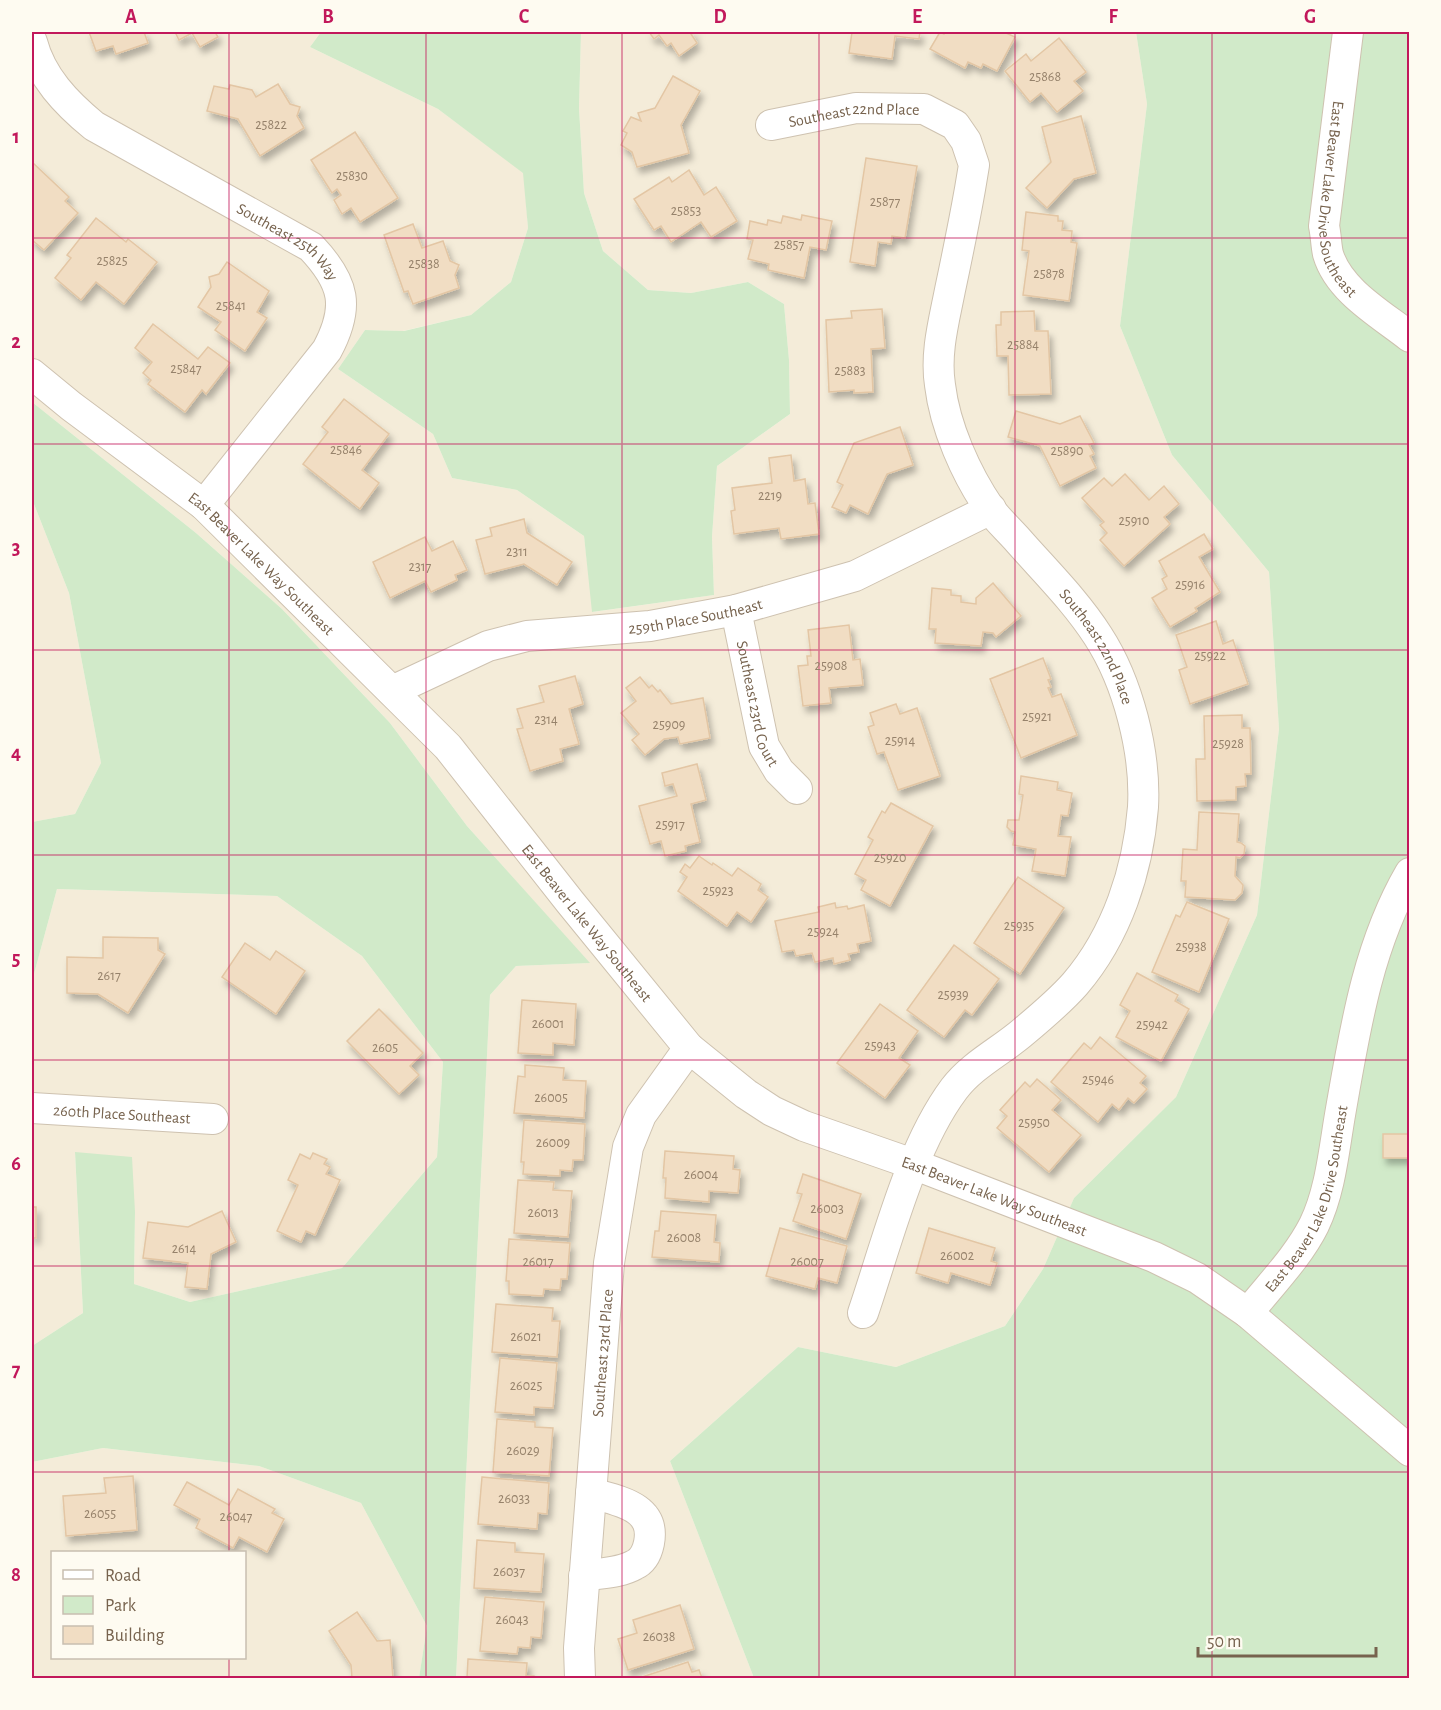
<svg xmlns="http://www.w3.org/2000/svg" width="1441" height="1710" font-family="'Alegreya Sans',sans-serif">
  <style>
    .residential { fill: #f4ecd9; fill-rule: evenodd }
    .green { fill: #d1eac9 }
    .building { fill: #f1ddc3; stroke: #e3c6a4; stroke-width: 1.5; filter: url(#shadow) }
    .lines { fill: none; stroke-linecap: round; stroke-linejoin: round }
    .minor-casing { stroke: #cec2b0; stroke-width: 32 }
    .minor { stroke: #fff; stroke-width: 30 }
    .grid { fill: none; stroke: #c2185b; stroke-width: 1.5; stroke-opacity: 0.55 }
    .labels { text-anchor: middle; stroke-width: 4.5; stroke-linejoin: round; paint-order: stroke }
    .number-label { font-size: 14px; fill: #96826b }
    .street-label { font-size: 16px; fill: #77634e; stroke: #fefbf1 }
    .neatline { fill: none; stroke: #c2185b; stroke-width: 2 }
    .grid-label { font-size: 20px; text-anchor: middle; font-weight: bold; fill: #c2185b }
  </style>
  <defs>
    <filter id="shadow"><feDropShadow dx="3.5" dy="6" stdDeviation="3" flood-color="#0004"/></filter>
  </defs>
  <rect width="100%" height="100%" fill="#fcf8eb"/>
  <g class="residential">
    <polygon points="32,32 321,32 310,47 438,109 524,173 528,228 511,282 471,315 403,331 365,330 338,369 433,434 452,478 517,490 584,536 593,612 714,595 712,537 717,466 790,414 789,360 784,304 748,282 691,293 648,290 603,251 584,193 579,108 581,32 1136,32 1147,104 1120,326 1172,455 1269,572 1279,729 1257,915 1176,1097 1074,1198 1043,1269 1005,1326 896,1367 798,1347 670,1461 754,1678 456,1678 490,995 516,966 589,963 467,826 390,723 282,609 196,533 32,402"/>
    <polygon points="32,499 69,593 101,763 75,814 32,822"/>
    <polygon points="57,889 277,896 362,956 443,1062 437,1157 342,1268 190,1302 134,1284 135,1212 75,1153 83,1313 32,1346 32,993 34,974"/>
    <path d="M103 1448 259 1466 361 1503 427 1626 419 1678H32V1462ZM52 1552H244V1658H52Z"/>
  </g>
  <g class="green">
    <polygon points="321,32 581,32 579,108 584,193 603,251 648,290 691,293 748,282 784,304 789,360 790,414 717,466 712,537 714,595 592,612 584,536 517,490 452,478 433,434 338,369 365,330 404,331 471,315 511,282 528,228 523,173 438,109 310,47"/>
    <polygon points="1136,32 1409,32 1409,1678 754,1678 670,1461 798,1347 896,1367 1005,1326 1043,1269 1074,1198 1176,1097 1257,915 1279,729 1269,572 1172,455 1120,326 1147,104"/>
    <polygon points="32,402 196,533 282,609 390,723 467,826 590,963 516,966 490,995 456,1678 419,1678 427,1626 361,1503 259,1466 103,1448 32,1462 32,1346 83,1313 75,1152 132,1157 135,1212 134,1284 190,1302 342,1268 437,1157 443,1062 362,956 277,896 57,889 34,974 32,993 32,822 75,814 101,763 69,593 32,499"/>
  </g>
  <g class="building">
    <polygon points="89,32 144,32 148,43 116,54 113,46 96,51"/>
    <polygon points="175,32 215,32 218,37 200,47 192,33 179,40"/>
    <polygon points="649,32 696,32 691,34 697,43 679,56 671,43 667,46 659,35 654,39"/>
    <polygon points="852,32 920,32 919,39 895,36 892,59 849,53"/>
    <polygon points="940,32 944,34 945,32 1004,32 1015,37 997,71 983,64 981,68 968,62 965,68 930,49"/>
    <polygon points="1059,38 1086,72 1074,81 1083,91 1057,112 1041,93 1030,102 1005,71 1026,54 1031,61"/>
    <polygon points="673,76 700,91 681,125 689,153 637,167 632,152 621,145 627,133 623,131 631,117 641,121 638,113 655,108"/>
    <polygon points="278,84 290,104 300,107 297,116 304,128 260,156 238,119 207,111 214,86 229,89 230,85 252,90 256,97"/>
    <polygon points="1081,116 1096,173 1074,179 1047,208 1026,188 1051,162 1042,127"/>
    <polygon points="355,132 398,198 360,222 351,208 342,214 334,200 341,195 337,189 332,193 311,160"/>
    <polygon points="866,158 917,166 905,238 892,236 891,244 878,242 875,266 850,262"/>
    <polygon points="32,162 69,197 65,201 78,213 44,250 32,240"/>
    <polygon points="689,170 704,195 716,187 737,221 711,237 701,222 671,242 661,226 654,230 634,199 669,177 672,182"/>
    <polygon points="1026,212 1058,216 1058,221 1063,221 1062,230 1072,231 1071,242 1077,243 1069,301 1023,295 1029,251 1022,250"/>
    <polygon points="802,215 832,221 826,250 810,247 804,278 768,270 769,264 748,259 753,240 747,239 750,221 767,225 768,220 781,223 783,216 801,220"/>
    <polygon points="96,218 126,242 128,239 157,262 124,304 96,282 81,300 55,278 71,258 67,255"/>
    <polygon points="413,224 422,248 443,241 450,261 459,265 455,275 459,288 413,304 408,291 404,292 384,235"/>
    <polygon points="227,262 269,291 257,312 267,318 245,351 215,330 221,322 198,307 211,287 209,277 219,274"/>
    <polygon points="882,309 885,348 871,349 873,392 854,393 854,390 829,392 826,320 852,318 851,311"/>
    <polygon points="1034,311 1035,331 1048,331 1051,394 1009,395 1008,356 997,356 996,325 1001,325 1001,312"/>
    <polygon points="153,324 198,359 208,347 230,363 206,394 202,390 185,412 148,384 151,380 143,373 152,362 135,348"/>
    <polygon points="344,399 389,434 362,470 379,483 360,509 303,464 328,432 322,427"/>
    <polygon points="1016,411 1060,424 1080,416 1094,443 1089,445 1094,454 1090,456 1096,468 1060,486 1040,446 1008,437"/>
    <polygon points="900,427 913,465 887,474 868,514 850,505 846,513 832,507 843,485 837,482 854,443"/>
    <polygon points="791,455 794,481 805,479 808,504 815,503 819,534 781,539 779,528 734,534 731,511 735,510 732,488 772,483 769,458"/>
    <polygon points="1125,474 1149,500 1164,486 1179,504 1164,517 1170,524 1124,566 1100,540 1107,533 1100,525 1104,522 1082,498 1104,478 1112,486"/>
    <polygon points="524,519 527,533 572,562 557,585 524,564 485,574 476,540 492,536 490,528"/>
    <polygon points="1204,534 1213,549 1199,557 1220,592 1195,608 1197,611 1170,627 1152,598 1167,589 1162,579 1167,576 1159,561"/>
    <polygon points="425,537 432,551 453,541 467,570 455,575 457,580 431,592 425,581 390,598 373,562"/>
    <polygon points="993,583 1021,616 996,637 993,633 983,632 981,646 935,643 936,629 929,629 932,588 951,590 951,595 961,596 961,602 976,604 976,598"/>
    <polygon points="1216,621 1223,644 1233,640 1248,684 1190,704 1179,670 1187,667 1176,635"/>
    <polygon points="849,625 853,660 860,659 863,685 829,688 831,703 803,706 798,666 808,665 807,656 811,656 808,630"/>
    <polygon points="1043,658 1051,679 1048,680 1051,687 1048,688 1052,697 1061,694 1077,735 1021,758 990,679"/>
    <polygon points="575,676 583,704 569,709 579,744 560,749 563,761 530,771 517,729 523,728 517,709 544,702 539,686"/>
    <polygon points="640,677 649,688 652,685 658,692 660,690 671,704 703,698 710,738 680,744 678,737 664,739 645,755 632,740 639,734 621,713 636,701 626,688"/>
    <polygon points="896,704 900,714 917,708 940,776 898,790 884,752 877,754 868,727 874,725 870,713"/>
    <polygon points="1242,715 1242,728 1250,728 1251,774 1245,774 1246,786 1236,787 1236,800 1197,801 1196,759 1205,759 1204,716"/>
    <polygon points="697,764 706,800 691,804 700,842 685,846 686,851 665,856 661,841 650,844 639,806 677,796 673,784 665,786 662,773"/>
    <polygon points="1021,776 1058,782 1057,790 1072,793 1068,816 1061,815 1058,836 1071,837 1065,876 1032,871 1036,849 1013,845 1015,832 1011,831 1007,827 1008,820 1019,820 1023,795 1019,794"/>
    <polygon points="891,803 933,826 890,906 861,890 866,880 855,874 873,840 868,837 882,811 885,813"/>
    <polygon points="1199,812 1239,814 1237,842 1241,843 1245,846 1244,854 1240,858 1236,857 1235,876 1243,885 1242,893 1235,900 1185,897 1186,881 1181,881 1183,849 1197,850"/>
    <polygon points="699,856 712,865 713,863 732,876 738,868 761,884 758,890 768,897 751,922 737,912 727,926 678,891 687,877 680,872 685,864 690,868"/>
    <polygon points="1018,877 1064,908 1020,974 974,943"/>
    <polygon points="1187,902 1229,919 1199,992 1152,972 1176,915 1180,917"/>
    <polygon points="835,903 836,908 847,906 848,909 864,905 871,941 857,944 859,952 848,954 850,960 834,964 833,958 815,962 812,953 796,956 794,950 782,952 775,921 819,912 818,907"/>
    <polygon points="103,937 158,938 158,950 165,954 128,1013 98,994 67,993 67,957 103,958"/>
    <polygon points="245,943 270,960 276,951 305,971 276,1014 222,977"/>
    <polygon points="954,945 999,979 972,1015 965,1010 944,1037 907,1010"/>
    <polygon points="1137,973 1178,995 1175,1001 1189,1009 1161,1061 1116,1037 1130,1011 1120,1005"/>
    <polygon points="522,1000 576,1004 574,1045 553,1043 553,1055 518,1053"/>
    <polygon points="880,1004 918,1031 899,1058 910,1065 885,1098 837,1063"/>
    <polygon points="379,1009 423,1053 410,1066 419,1075 399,1094 347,1041"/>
    <polygon points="1100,1037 1146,1076 1140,1083 1147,1089 1134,1103 1128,1098 1119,1110 1112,1104 1098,1122 1051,1082 1084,1043 1091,1049"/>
    <polygon points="525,1065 564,1068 563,1080 586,1081 584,1118 514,1113 518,1076 525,1077"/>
    <polygon points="1037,1079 1061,1100 1052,1110 1081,1135 1049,1172 997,1128 1007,1116 1000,1110 1025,1082 1030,1087"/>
    <polygon points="524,1120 585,1124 583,1160 573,1160 572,1171 560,1170 560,1176 523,1174 524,1162 521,1162"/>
    <rect x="1383" y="1134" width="27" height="24"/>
    <polygon points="665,1151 734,1156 733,1169 740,1170 738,1193 709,1191 709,1202 665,1198 666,1178 663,1178"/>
    <polygon points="313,1153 327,1159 324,1164 330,1167 326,1174 340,1180 315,1235 306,1231 301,1242 277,1231 298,1185 288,1180 300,1154 310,1159"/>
    <polygon points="803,1174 861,1194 846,1239 793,1221 802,1194 797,1193"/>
    <polygon points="518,1180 554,1182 553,1190 572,1191 568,1237 514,1233"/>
    <rect x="32" y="1207" width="4" height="31"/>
    <polygon points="222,1211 236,1242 211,1254 207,1289 185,1287 188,1263 143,1258 148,1222 188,1227"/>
    <polygon points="661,1211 716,1215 714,1242 720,1243 719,1262 652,1257 655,1231 659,1231"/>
    <polygon points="780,1228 847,1246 837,1283 818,1278 815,1289 766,1276"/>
    <polygon points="929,1228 995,1248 991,1261 997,1263 990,1285 951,1273 948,1283 916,1273"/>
    <polygon points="509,1239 570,1243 567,1279 561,1279 560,1290 544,1289 543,1296 509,1294 509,1281 506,1281"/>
    <polygon points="496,1304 553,1308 552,1321 560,1321 557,1357 492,1352"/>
    <polygon points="500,1358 557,1363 553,1408 534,1407 534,1415 495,1412"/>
    <polygon points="497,1419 535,1422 535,1427 553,1428 549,1476 493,1472"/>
    <polygon points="133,1476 137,1530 66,1536 63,1496 106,1493 104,1478"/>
    <polygon points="482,1477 549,1483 547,1514 538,1513 537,1529 478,1524"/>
    <polygon points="187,1482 229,1505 238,1489 275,1509 272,1513 284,1519 267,1552 239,1537 233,1548 196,1528 200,1519 174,1505"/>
    <polygon points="477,1540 515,1543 515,1552 544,1554 541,1592 474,1588"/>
    <polygon points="485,1597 544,1602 541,1638 531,1637 530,1648 518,1647 517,1654 480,1651"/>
    <polygon points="680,1605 694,1649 628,1670 618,1639 637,1633 633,1620"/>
    <polygon points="357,1612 377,1641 390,1640 393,1678 352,1678 351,1665 329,1631"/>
    <polygon points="468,1659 527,1663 526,1676 534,1676 534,1678 467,1678"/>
    <polygon points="688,1662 692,1672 699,1670 702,1678 639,1678"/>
  </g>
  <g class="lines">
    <defs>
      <g id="minor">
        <path id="s1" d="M1348 32 1324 226C1326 235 1326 245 1328 254 1339 291 1381 314 1410 337"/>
        <path id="s2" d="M32 42C41 77 66 103 94 126L311 247C345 283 350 307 327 350L204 505"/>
        <path id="s3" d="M771 125 856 108 924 109 955 125 966 141 974 165 970 189C964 223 957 257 950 290 944 321 935 353 940 385 945 427 966 474 990 509 997 519 1007 528 1016 538 1043 569 1075 600 1098 636 1128 682 1146 752 1143 807 1138 870 1117 935 1075 984 1060 1001 1041 1017 1023 1032 1001 1051 972 1065 954 1089 910 1148 887 1243 863 1313"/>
        <path id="s4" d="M32 374 71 406 204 505 448 747 570 902 689 1048 746 1094 772 1111 804 1126 913 1164 1154 1257 1197 1278 1248 1313 1410 1451"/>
        <path id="s5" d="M736 610 764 746 779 771 797 789"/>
        <path id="s6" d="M392 691 488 646 527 636 650 626 736 610 855 576 991 509"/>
        <path id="s7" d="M32 1108 213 1119"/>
        <path id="s8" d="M1248 1313C1270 1285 1298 1257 1314 1225 1331 1190 1334 1148 1341 1109 1355 1029 1368 945 1410 873"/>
        <path d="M584 1576C600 1573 620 1573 634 1565 643 1561 647 1553 649 1543 656 1506 618 1501 591 1493"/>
        <path id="s9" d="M580 1678 579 1648 609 1263 628 1147 641 1115 689 1048"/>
      </g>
    </defs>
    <use href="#minor" class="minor-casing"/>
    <use href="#minor" class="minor"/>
  </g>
  <path class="grid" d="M229 32V1552M426 32V1678M622 32V1678M819 32V1678M1015 32V1678M1212 32V1678M32 238H1410M32 444H1410M32 650H1410M32 855H1410M32 1060H1410M32 1266H1410M32 1472H1410M229 1658V1678"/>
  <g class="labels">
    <g class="number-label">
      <text x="1045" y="81">25868</text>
      <text x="271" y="129">25822</text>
      <text x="352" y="180">25830</text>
      <text x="885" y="206">25877</text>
      <text x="686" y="215">25853</text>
      <text x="789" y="249">25857</text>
      <text x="112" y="265">25825</text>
      <text x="424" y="268">25838</text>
      <text x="1049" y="278">25878</text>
      <text x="231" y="310">25841</text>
      <text x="1023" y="349">25884</text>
      <text x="186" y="373">25847</text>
      <text x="850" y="375">25883</text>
      <text x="346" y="454">25846</text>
      <text x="1067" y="455">25890</text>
      <text x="770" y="500">2219</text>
      <text x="1134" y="525">25910</text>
      <text x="517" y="556">2311</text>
      <text x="420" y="571">2317</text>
      <text x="1190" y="589">25916</text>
      <text x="1210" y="660">25922</text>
      <text x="831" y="670">25908</text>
      <text x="1037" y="721">25921</text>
      <text x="546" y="724">2314</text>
      <text x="669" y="729">25909</text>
      <text x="900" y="745">25914</text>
      <text x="1228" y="748">25928</text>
      <text x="670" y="829">25917</text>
      <text x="890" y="862">25920</text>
      <text x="718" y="895">25923</text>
      <text x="1019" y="930">25935</text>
      <text x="823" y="936">25924</text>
      <text x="1191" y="951">25938</text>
      <text x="109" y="980">2617</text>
      <text x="953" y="999">25939</text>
      <text x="548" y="1028">26001</text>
      <text x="1152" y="1029">25942</text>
      <text x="880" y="1050">25943</text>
      <text x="385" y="1052">2605</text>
      <text x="1098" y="1084">25946</text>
      <text x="551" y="1102">26005</text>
      <text x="1034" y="1127">25950</text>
      <text x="553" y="1147">26009</text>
      <text x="701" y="1179">26004</text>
      <text x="827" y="1213">26003</text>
      <text x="543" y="1217">26013</text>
      <text x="684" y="1242">26008</text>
      <text x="184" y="1253">2614</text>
      <text x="957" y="1260">26002</text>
      <text x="538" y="1266">26017</text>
      <text x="807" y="1266">26007</text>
      <text x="526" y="1341">26021</text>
      <text x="526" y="1390">26025</text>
      <text x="523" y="1455">26029</text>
      <text x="514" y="1503">26033</text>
      <text x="100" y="1518">26055</text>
      <text x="236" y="1521">26047</text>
      <text x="509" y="1576">26037</text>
      <text x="512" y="1624">26043</text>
      <text x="659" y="1641">26038</text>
    </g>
    <g class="street-label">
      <text dy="6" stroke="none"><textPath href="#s3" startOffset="84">Southeast 22nd Place</textPath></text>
      <text dy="6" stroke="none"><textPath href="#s1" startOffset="171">East Beaver Lake Drive Southeast</textPath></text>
      <text dy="6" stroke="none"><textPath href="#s2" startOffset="333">Southeast 25th Way</textPath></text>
      <text dy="6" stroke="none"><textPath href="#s4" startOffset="298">East Beaver Lake Way Southeast</textPath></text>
      <text dy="6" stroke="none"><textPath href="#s6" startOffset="316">259th Place Southeast</textPath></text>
      <text dy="6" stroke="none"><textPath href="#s3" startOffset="768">Southeast 22nd Place</textPath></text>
      <text dy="6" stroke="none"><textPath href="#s5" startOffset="96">Southeast 23rd Court</textPath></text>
      <text dy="6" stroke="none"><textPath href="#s4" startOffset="784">East Beaver Lake Way Southeast</textPath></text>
      <text dy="6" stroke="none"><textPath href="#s7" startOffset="90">260th Place Southeast</textPath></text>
      <text dy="6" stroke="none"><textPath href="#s4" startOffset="1288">East Beaver Lake Way Southeast</textPath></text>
      <text dy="6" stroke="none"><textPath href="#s8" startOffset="132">East Beaver Lake Drive Southeast</textPath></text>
      <text dy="6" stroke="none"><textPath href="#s9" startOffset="326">Southeast 23rd Place</textPath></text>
    </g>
  </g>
  <rect width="1441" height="1710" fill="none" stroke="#fefbf1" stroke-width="66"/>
  <rect x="51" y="1551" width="195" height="108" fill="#fefbf1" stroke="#c8beb0" stroke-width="1.5"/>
  <rect x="63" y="1570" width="30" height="9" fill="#ffffff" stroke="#c8beb0" stroke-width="1.5"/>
  <text x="105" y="1581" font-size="18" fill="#77634e">Road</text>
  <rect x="63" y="1596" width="30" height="18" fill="#d1eac9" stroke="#c8beb0" stroke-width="1.5"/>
  <text x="105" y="1611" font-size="18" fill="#77634e">Park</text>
  <rect x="63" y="1626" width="30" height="18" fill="#f1ddc3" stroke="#c8beb0" stroke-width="1.5"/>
  <text x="105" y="1641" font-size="18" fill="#77634e">Building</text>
  <path d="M1198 1647v9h178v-9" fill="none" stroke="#77634e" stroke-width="3"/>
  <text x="1207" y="1647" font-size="18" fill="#77634e" stroke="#fefbf1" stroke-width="4.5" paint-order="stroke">50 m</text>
  <rect x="33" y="33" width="1375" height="1644" class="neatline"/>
  <g class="grid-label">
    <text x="131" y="23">A</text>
    <text x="328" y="23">B</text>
    <text x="524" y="23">C</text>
    <text x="720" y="23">D</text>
    <text x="917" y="23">E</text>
    <text x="1113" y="23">F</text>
    <text x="1310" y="23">G</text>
    <text x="16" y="143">1</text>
    <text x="16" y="348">2</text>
    <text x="16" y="554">3</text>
    <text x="16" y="759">4</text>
    <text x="16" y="965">5</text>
    <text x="16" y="1170">6</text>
    <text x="16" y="1376">7</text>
    <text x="16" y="1581">8</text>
  </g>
</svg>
